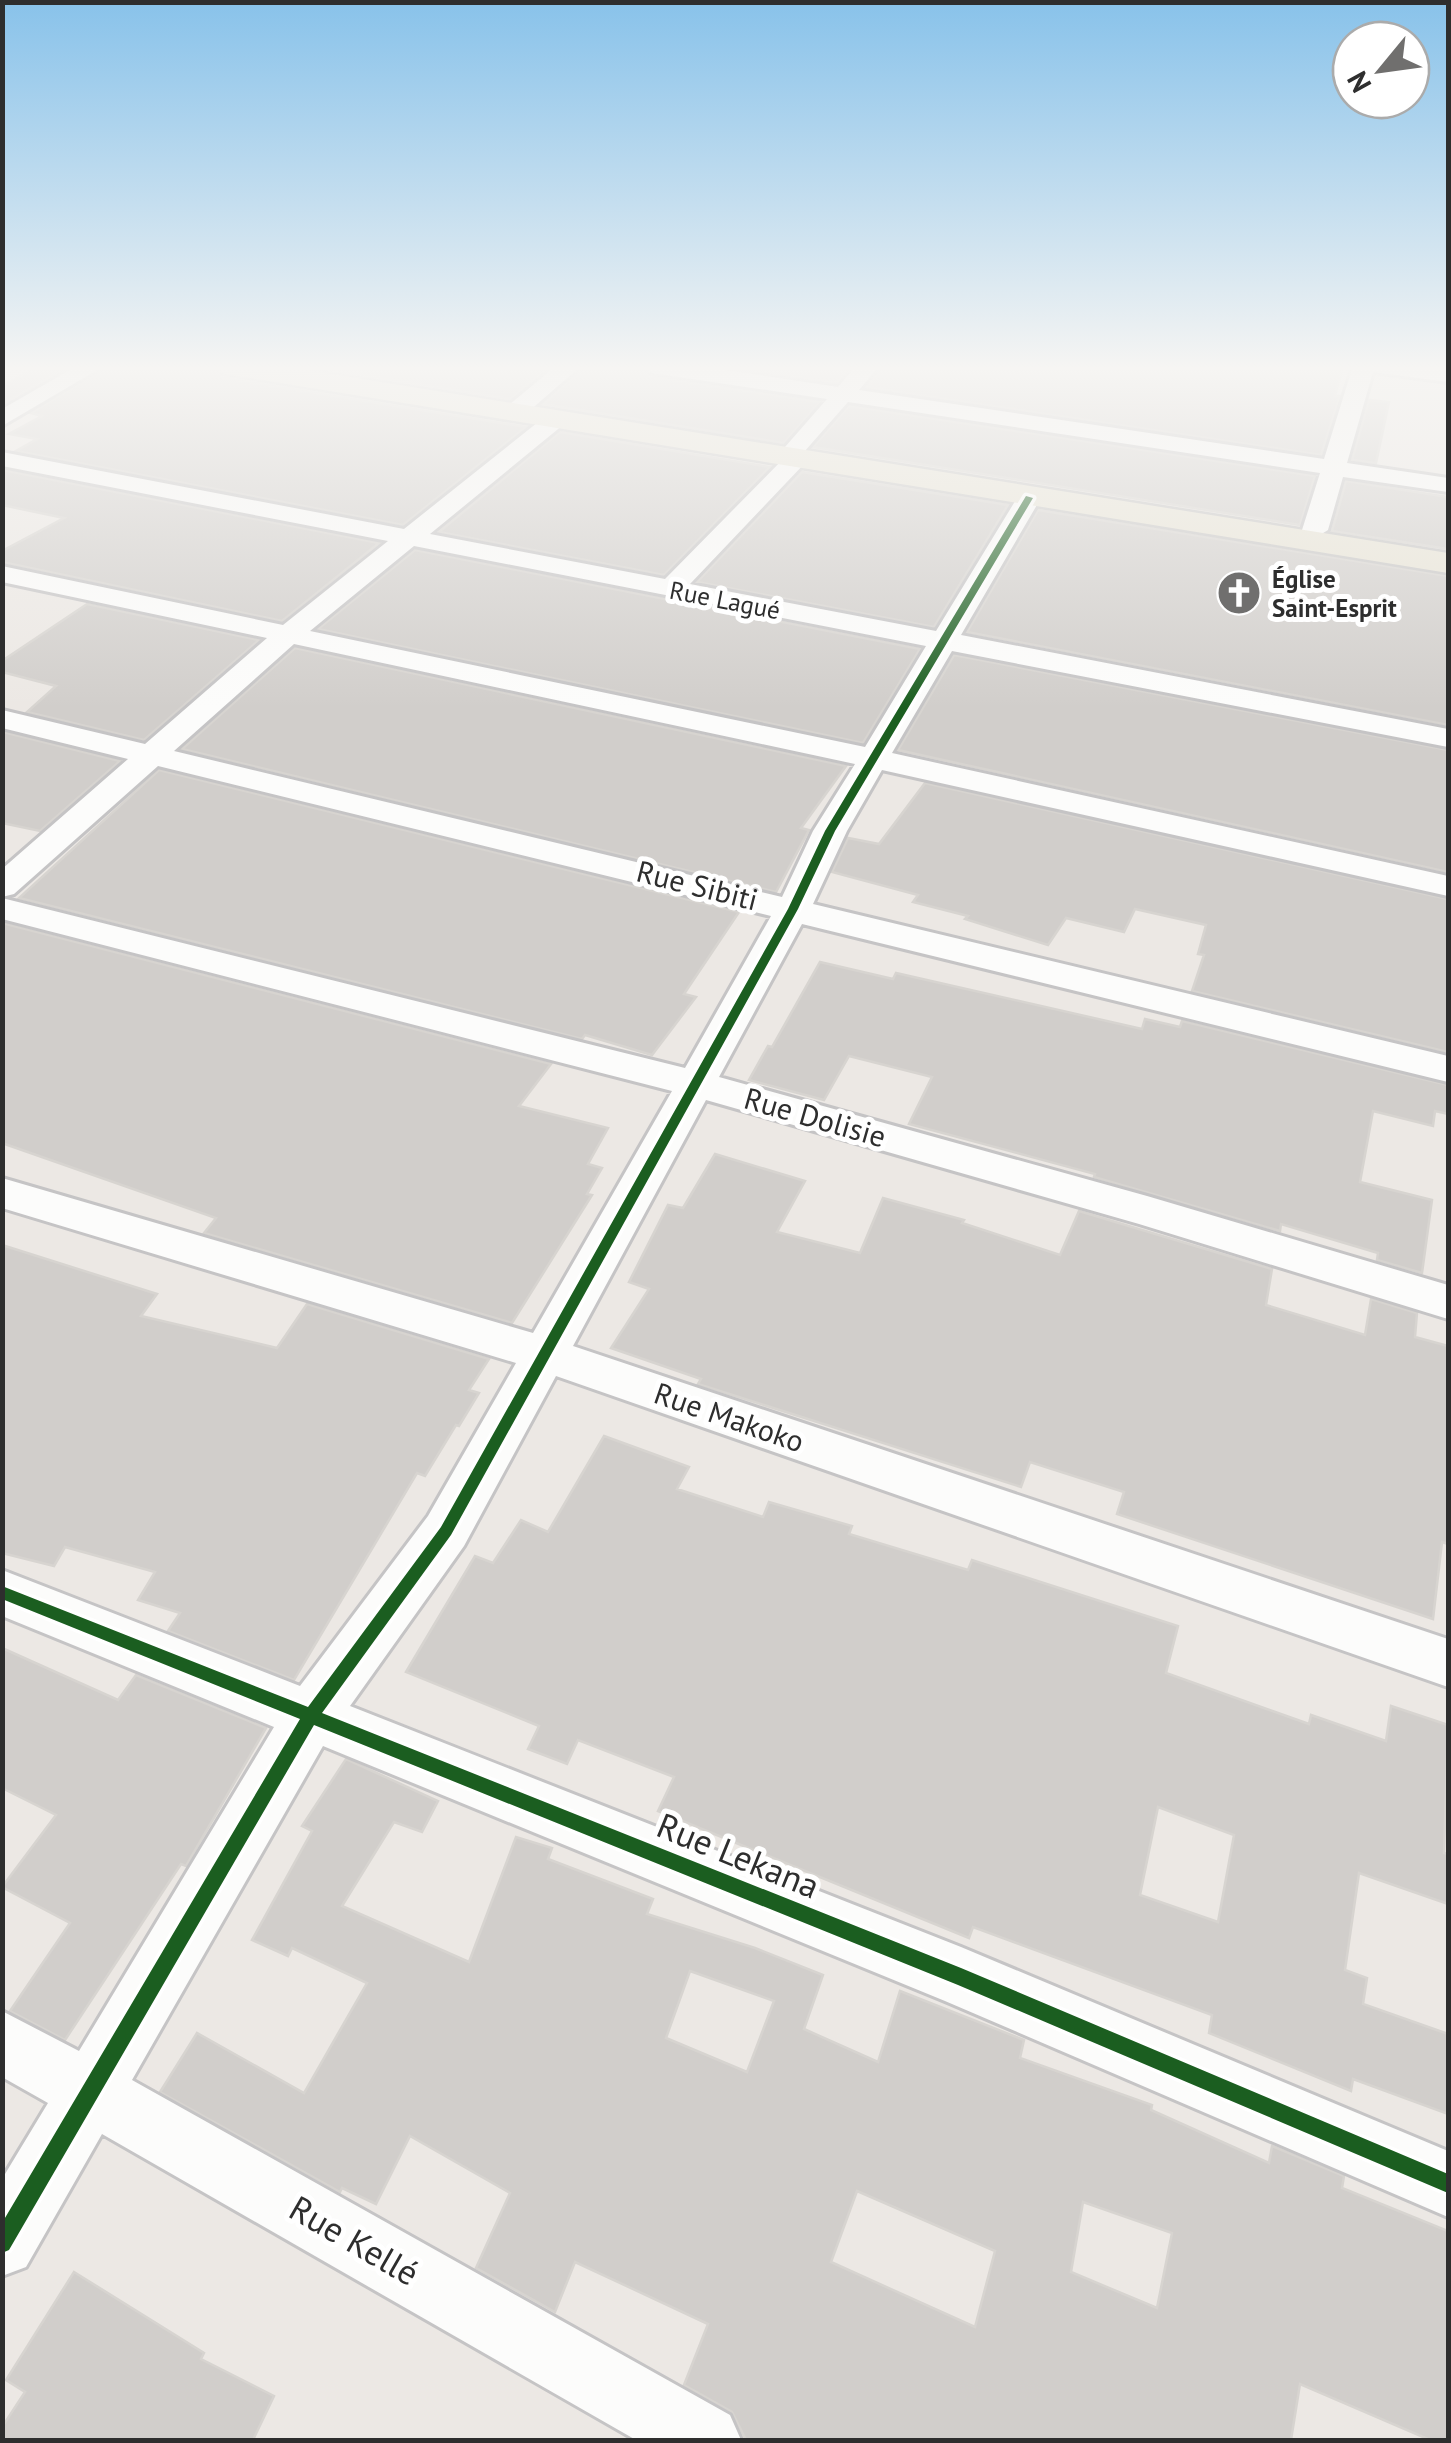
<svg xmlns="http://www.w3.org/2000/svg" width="1451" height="2443" font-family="'PT Sans',sans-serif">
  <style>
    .building { fill: #d1cecb; stroke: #d7d4d0; stroke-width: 2.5; fill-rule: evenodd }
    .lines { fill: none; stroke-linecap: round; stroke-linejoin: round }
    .minor-casing { stroke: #c5c4c5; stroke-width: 6 }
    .primary-casing { stroke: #c6c5c4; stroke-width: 5 }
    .minor { fill: #fcfcfb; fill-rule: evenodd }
    .primary { fill: #e8e4d6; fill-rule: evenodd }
    .cycleway-casing { stroke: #fff; stroke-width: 7 }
    .cycleway { fill: #1b5e20; fill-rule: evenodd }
    .labels { text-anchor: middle; stroke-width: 10; stroke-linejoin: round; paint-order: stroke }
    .far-poi-label { font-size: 25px; font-weight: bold; fill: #2e2e2e; stroke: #fff; text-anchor: start }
    .far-street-label { font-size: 25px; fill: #2e2e2e; stroke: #fff }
    .street-label { font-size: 30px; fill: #2e2e2e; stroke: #fff }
    .near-street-label { font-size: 35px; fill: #2e2e2e; stroke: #fff }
  </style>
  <rect width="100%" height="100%" fill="#ece8e4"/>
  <g class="building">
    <polygon points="40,366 69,366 2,404 2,386"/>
    <polygon points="108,366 207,366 224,378 526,427 403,525 16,451 37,439 9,434 42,416 31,413"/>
    <polygon points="308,366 550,366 510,399"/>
    <polygon points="585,366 637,366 651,377 820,402 784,443 543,404"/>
    <polygon points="727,366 851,366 836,383"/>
    <polygon points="883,366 1343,366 1335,396 1340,396 1321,455 866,387"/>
    <polygon points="1369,400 1389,402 1376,463 1352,460"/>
    <polygon points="849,406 1315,476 1300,525 813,447"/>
    <polygon points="560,432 770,467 664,575 439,532"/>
    <polygon points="2,470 379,543 282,621 2,562 2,551 64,518 2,505"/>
    <polygon points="802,472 1008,505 934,627 697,582"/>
    <polygon points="1346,481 1448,497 1448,549 1332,531"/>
    <polygon points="1038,510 1448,576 1448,725 967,632"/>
    <polygon points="415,550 920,649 863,743 318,629"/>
    <polygon points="87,604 259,640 144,740 27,712 56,686 2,672 2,661"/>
    <polygon points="295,648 846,766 801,828 809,830 776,892 182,749"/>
    <polygon points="954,655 1448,750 1448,872 898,750"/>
    <polygon points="2,733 3,732 120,761 40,831 2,823"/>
    <polygon points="159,770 739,912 684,994 696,997 652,1055 585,1035 582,1039 19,898"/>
    <polygon points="925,783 1448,899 1448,1052 1192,991 1204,955 1198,954 1206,925 1135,909 1124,932 1066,918 1048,945 965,919 968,916 913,902 918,895 832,872 848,838 879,844"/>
    <polygon points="2,923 551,1064 519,1106 608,1128 588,1164 602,1168 587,1194 592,1195 512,1323 204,1233 216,1218 2,1143"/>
    <polygon points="820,962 893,979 896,973 1142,1029 1145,1019 1180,1027 1182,1021 1448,1085 1448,1114 1435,1111 1433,1126 1373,1111 1360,1182 1432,1200 1422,1273 1377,1260 1378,1253 1281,1224 1280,1231 1094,1177 1095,1174 909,1124 932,1077 849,1056 824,1100 749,1080 768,1046 772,1047"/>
    <polygon points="715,1154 805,1181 777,1232 860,1253 883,1198 964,1220 962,1223 1060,1255 1079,1211 1272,1269 1266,1305 1365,1335 1371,1299 1417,1313 1415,1337 1448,1346 1448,1544 1442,1542 1433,1619 1117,1514 1124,1492 1030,1462 1021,1487 698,1384 701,1379 611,1348 649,1289 629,1282 668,1205 683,1208"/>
    <polygon points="2,1245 157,1294 141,1316 277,1348 307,1304 489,1359 469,1390 479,1393 459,1426 456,1425 425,1476 417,1473 294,1680 168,1631 180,1613 138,1600 155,1572 65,1547 54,1566 2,1553"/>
    <path d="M604 1436 689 1467 677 1489 763 1517 769 1502 852 1526 849 1534 968 1570 972 1560 1178 1626 1166 1673 1309 1724 1311 1715 1386 1741 1391 1706 1448 1725 1444 1853 1448 1854V1904L1359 1873 1345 1970 1367 1978 1363 2004 1448 2034V2114L1353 2079 1351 2091 1209 2033 1212 2015 973 1927 969 1938 658 1811 674 1777 578 1740 567 1764 528 1749 539 1726 406 1672 475 1556 493 1563 521 1520 548 1532ZM1158 1807 1234 1835 1218 1922 1140 1895Z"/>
    <polygon points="2,1648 118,1700 136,1675 266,1728 186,1866 181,1864 65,2040 10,2011 70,1923 2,1887 56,1815 2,1788"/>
    <path d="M346 1759 438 1801 422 1832 394 1822 342 1906 469 1962 516 1837 552 1848 548 1859 653 1899 647 1914 755 1948 823 1975 804 2029 878 2062 900 1991 1024 2040 1020 2058 1152 2105 1151 2110 1269 2163 1272 2146 1277 2148 1344 2176 1342 2188 1448 2231V2440H1430L1300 2384 1291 2440H746L732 2412 684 2385 708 2324 575 2262 555 2312 476 2268 510 2193 410 2136 376 2204 342 2188 340 2192 160 2092 197 2033 304 2093 367 1983 292 1948 288 1956 252 1940 312 1831 302 1826ZM690 1971 774 2001 747 2072 666 2038ZM857 2191 995 2251 975 2327 831 2262ZM1083 2202 1172 2233 1157 2308 1071 2272Z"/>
    <polygon points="74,2272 204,2353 201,2359 274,2396 253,2440 2,2440 2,2427 25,2392 6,2380"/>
  </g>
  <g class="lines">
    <defs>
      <g id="minor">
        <polygon points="77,366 104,366 2,426 2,409"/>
        <polygon points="556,366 581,366 520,419 504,419 501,414 504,409"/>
        <path d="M641 366H699L838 387 856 366H879L859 390 1324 459 1353 366 1448 369V382L1373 372 1347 463 1448 478V492L1343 477 1328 530 1315 538 1302 530 1320 473 848 402 804 452 809 458 805 463 690 584 936 631 1017 498 1029 491 1041 498 961 635 1448 729V747L952 651 892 753 1448 876V896L882 770 847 831 813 904 1448 1056V1082L802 924 719 1077 1147 1196 1448 1285V1319L1139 1224 706 1100 573 1346 1448 1639V1687L556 1376 464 1546 350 1706 961 1947 1448 2151V2217L945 2001 323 1746 132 2080 730 2415 741 2440H636L102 2134 26 2267 2 2276V2179L48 2103 2 2077V2011L79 2051 274 1727 2 1616V1570L300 1686 428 1516 516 1363 2 1208V1178L533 1333 672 1091 2 919V898L685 1068 771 916 158 766 14 894 2 897V869L128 759 2 728V710L145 744 267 638 2 582V566L283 625 388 541 2 466V452L404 529 547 415 555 413 567 420 563 425 430 534 665 579 790 452 785 447 827 399 652 373ZM414 546 926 646 865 747 310 631ZM294 644 855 764 813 831 782 897 174 751Z"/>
      </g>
      <polygon id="primary" points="211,366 281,366 1448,553 1448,573 225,374"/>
    </defs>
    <use href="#minor" class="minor-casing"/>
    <use href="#primary" class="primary-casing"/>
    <use href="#minor" class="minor"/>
    <use href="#primary" class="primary"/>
    <defs>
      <polygon id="cycleway" points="1026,496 1033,498 835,831 798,909 451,1535 322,1713 961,1968 1448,2174 1448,2193 958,1985 314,1725 9,2250 2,2253 2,2223 300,1719 2,1599 2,1586 308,1707 441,1527 788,909 825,831"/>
    </defs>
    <use href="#cycleway" class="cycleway-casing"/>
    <use href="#cycleway" class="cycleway"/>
  </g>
  <linearGradient id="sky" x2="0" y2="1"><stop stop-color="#88c2ea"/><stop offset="0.52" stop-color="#f6f5f3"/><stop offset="1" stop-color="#f6f5f3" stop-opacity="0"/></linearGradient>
  <rect width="1451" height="708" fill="url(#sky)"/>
  <defs>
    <symbol id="church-disc" viewBox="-11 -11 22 22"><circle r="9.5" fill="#706f6e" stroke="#fff"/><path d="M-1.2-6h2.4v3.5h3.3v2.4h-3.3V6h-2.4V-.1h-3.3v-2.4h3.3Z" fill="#fff"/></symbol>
  </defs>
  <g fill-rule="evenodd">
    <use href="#church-disc" x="1214" y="568" width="50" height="50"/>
  </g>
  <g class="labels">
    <g class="far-poi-label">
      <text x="1272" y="588">Église<tspan x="1272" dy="29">Saint-Esprit</tspan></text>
    </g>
    <g class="far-street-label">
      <text transform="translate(725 600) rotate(11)" y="9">Rue Lagué</text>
    </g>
    <g class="street-label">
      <text transform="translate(697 886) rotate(14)" y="10">Rue Sibiti</text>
      <text transform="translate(815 1118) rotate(16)" y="10">Rue Dolisie</text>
      <text transform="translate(729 1418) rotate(19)" y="10">Rue Makoko</text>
    </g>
    <g class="near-street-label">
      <text transform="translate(738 1856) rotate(22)" y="12">Rue Lekana</text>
      <text transform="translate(354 2241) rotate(30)" y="12">Rue Kellé</text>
    </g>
  </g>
  <rect width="1451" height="2443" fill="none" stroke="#2e2e2e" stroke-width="10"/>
  <g transform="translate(1381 70) rotate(241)"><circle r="48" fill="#ffffff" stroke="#ababab" stroke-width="2.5"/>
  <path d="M0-8L18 38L0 25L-18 38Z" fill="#706f6e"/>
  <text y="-15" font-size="28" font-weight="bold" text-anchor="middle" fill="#2e2e2e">N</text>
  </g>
</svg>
